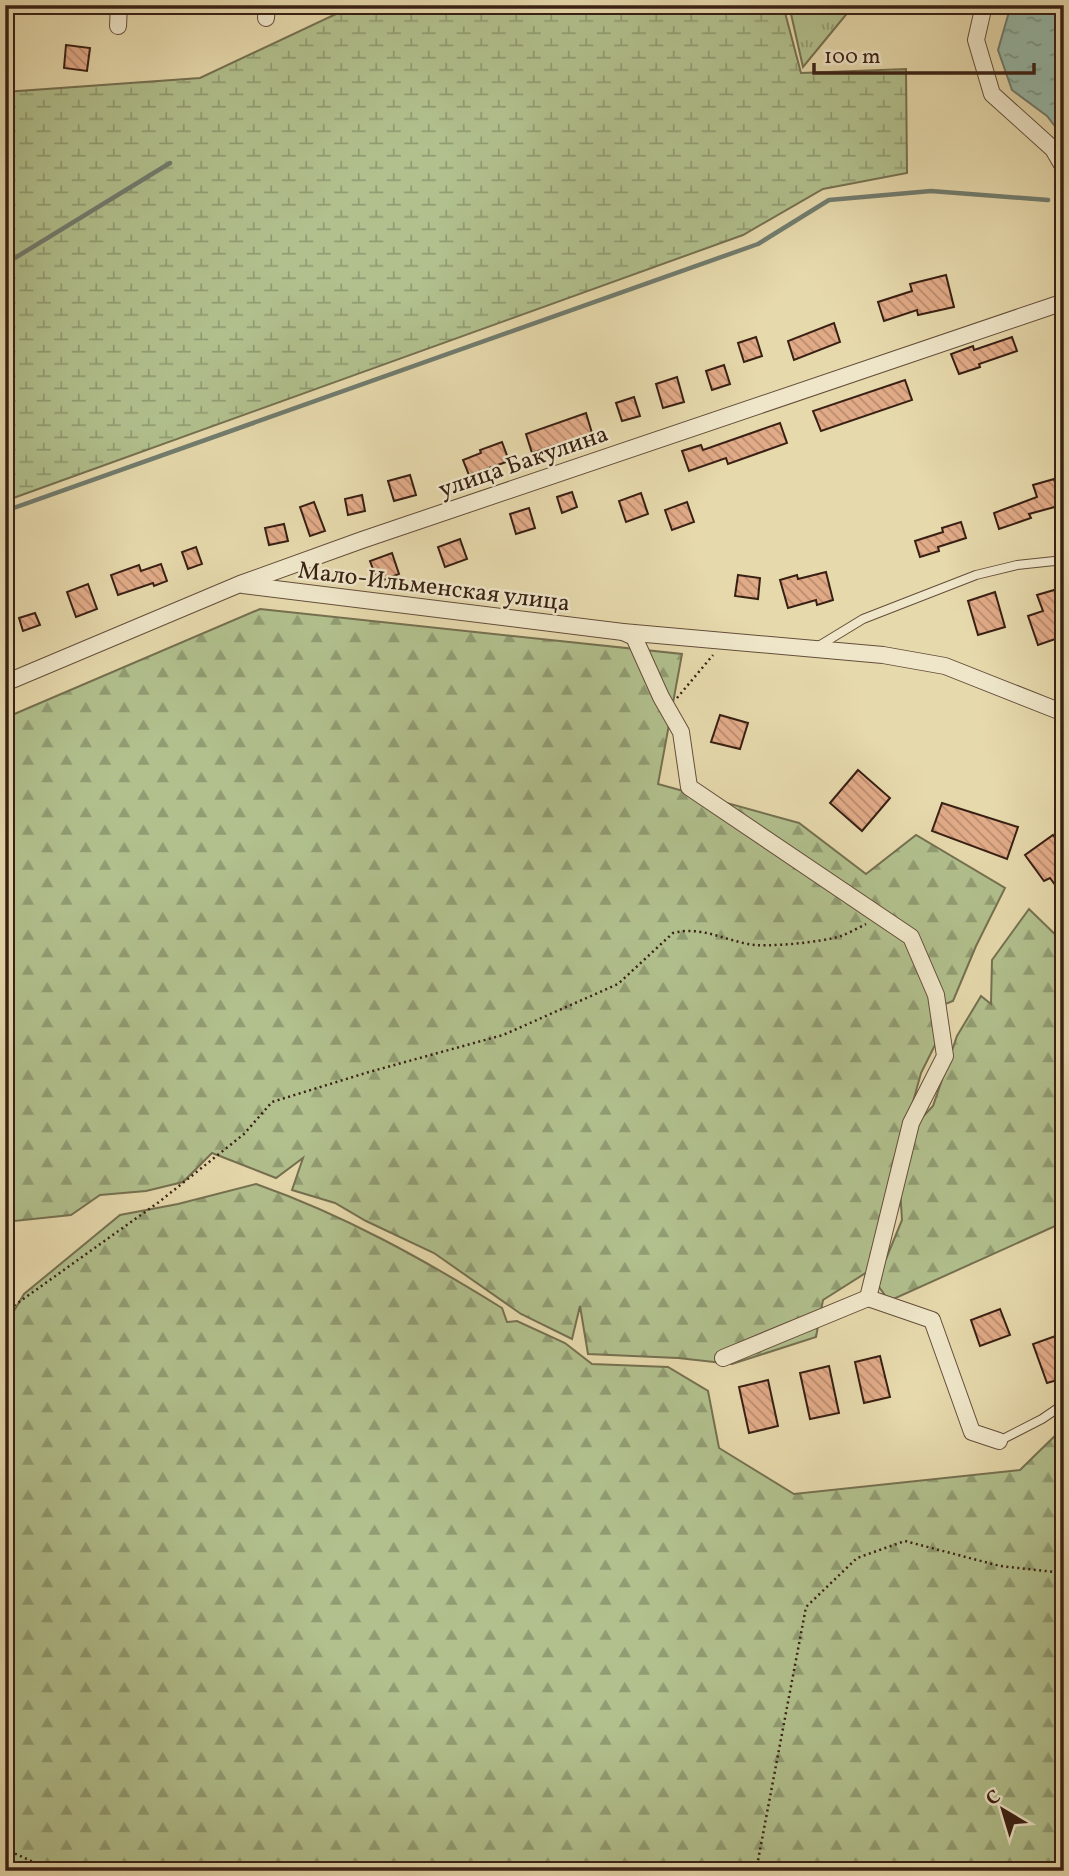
<svg xmlns="http://www.w3.org/2000/svg" width="1069" height="1876" font-family="Vollkorn,serif">
  <style>
    .grass { fill: url(#grass-tufts); stroke: #757050; stroke-width: 2 }
    .forest { fill: url(#forest-firs); stroke: #757050; stroke-width: 2 }
    .wetland { fill: url(#wetland-marsh); stroke: #757050; stroke-width: 2 }
    .water { fill: url(#water-ripples); stroke: #717c6e; stroke-width: 2 }
    .lines { fill: none; stroke-linecap: round; stroke-linejoin: round }
    .stream { stroke: #717c6e; stroke-width: 4.5 }
    .building { fill: url(#building-back-hatch); stroke: #392014; stroke-width: 2 }
    .service-casing { stroke: #644e3a; stroke-width: 10 }
    .minor-casing { stroke: #644e3a; stroke-width: 18 }
    .path { stroke: #392014; stroke-width: 2.5; stroke-dasharray: 2 3.5; stroke-linecap: butt }
    .service { stroke: #efe6c9; stroke-width: 8 }
    .minor { stroke: #efe6c9; stroke-width: 16 }
    .labels { text-anchor: middle; stroke-width: 5; stroke-linejoin: round; paint-order: stroke }
    .street-label { font-size: 24px; fill: #392014; stroke: #efe6c9 }
  </style>
  <defs>
    <pattern id="grass-tufts" width="24" height="20" patternUnits="userSpaceOnUse" patternTransform="scale(1.75)"><rect width="24" height="20" fill="#b1c08d"/><path d="M3 7l-1-3M5 7V3M7 7l1-3M15 17l-1-3M17 17v-4M19 17l1-3" fill="none" stroke="#919c72"/></pattern>
    <pattern id="forest-firs" width="22" height="20" patternUnits="userSpaceOnUse" patternTransform="scale(1.75)"><rect width="22" height="20" fill="#b1c08d"/><path d="M5 1l3.5 6h-7zM16 11l3.5 6h-7z" fill="#919c72"/></pattern>
    <pattern id="wetland-marsh" width="20" height="14" patternUnits="userSpaceOnUse" patternTransform="scale(1.75)"><rect width="20" height="14" fill="#b1c08d"/><path d="M1 5h8M5 5V1M11 12h8M15 12V8" fill="none" stroke="#919c72"/></pattern>
    <pattern id="water-ripples" width="26" height="14" patternUnits="userSpaceOnUse" patternTransform="scale(1.75)"><rect width="26" height="14" fill="#96baaa"/><path d="M2 4q2-2 4 0t4 0M15 11q2-2 4 0t4 0" fill="none" stroke="#7b9789"/></pattern>
    <pattern id="building-back-hatch" width="6" height="6" patternUnits="userSpaceOnUse" patternTransform="scale(1.75)"><rect width="6" height="6" fill="#e2ab88"/><path d="M-1 5l2 2M0 0l6 6M5-1l2 2" fill="none" stroke="#b88b6e"/></pattern>
  </defs>
  <rect width="100%" height="100%" fill="#e6d9ac"/>
  <filter id="stains"><feTurbulence type="fractalNoise" baseFrequency=".00286" numOctaves="4"/><feColorMatrix values="0 0 0 0 .2 0 0 0 0 .09 0 0 0 0 .02 0 0 0 .5 -.17"/></filter>
  <radialGradient id="worn" r=".72"><stop offset=".6" stop-color="#630" stop-opacity="0"/><stop offset="1" stop-color="#630" stop-opacity=".3"/></radialGradient>
  <polygon class="grass" points="789,5 854,5 803,67"/>
  <g class="forest">
    <polygon points="260,609 682,654 658,784 799,823 866,874 916,835 1005,888 976,946 953,1001 935,1008 943,1029 921,1073 903,1138 933,1106 957,1036 981,996 991,1004 992,960 1029,909 1064,943 1064,1222 889,1301 872,1277 886,1259 902,1220 898,1157 867,1272 823,1300 816,1337 732,1364 678,1358 588,1354 580,1306 572,1339 521,1314 434,1253 366,1221 335,1203 292,1190 303,1158 276,1178 212,1153 183,1182 146,1191 100,1195 71,1215 5,1222 5,718"/>
    <path d="M256 1184C344 1215 423 1259 502 1308L507 1322 517 1321 565 1343 592 1364 668 1367 708 1391 719 1448 794 1494 1020 1470 1064 1427V1871H5V1326L24 1294 120 1215 178 1204Z"/>
  </g>
  <polygon class="wetland" points="355,5 783,5 801,73 906,69 907,173 823,189 743,235 5,501 5,92 200,78"/>
  <polygon class="water" points="1011,5 1064,5 1064,138 1047,116 1012,90 998,50"/>
  <g class="lines">
    <g class="stream">
      <polyline points="5,264 170,163"/>
      <polyline points="5,511 758,244 829,200 931,191 1048,200"/>
    </g>
  </g>
  <g class="building">
    <polygon points="66,45 90,48 87,71 64,68"/>
    <polygon points="946,275 954,307 918,315 917,310 884,321 878,302 912,291 910,284"/>
    <polygon points="834,323 840,342 794,360 788,341"/>
    <polygon points="756,337 762,356 744,362 738,343"/>
    <polygon points="1012,337 1017,351 979,364 980,367 959,374 951,354 973,346 974,350"/>
    <polygon points="724,365 730,384 712,390 706,371"/>
    <polygon points="677,377 684,402 663,408 656,384"/>
    <polygon points="905,380 912,400 821,431 813,411"/>
    <polygon points="634,397 640,416 622,421 616,403"/>
    <polygon points="586,413 592,433 532,453 526,434"/>
    <polygon points="780,423 787,443 728,464 726,458 689,471 682,451 701,445 703,450"/>
    <polygon points="502,442 509,461 469,475 463,460 481,453 480,450"/>
    <polygon points="410,475 416,495 394,501 388,481"/>
    <polygon points="1054,479 1062,505 1029,514 1031,518 999,529 994,513 1037,497 1033,485"/>
    <polygon points="572,492 577,507 562,513 557,497"/>
    <polygon points="641,493 648,514 626,522 619,501"/>
    <polygon points="362,495 365,511 348,515 345,499"/>
    <polygon points="314,502 325,531 310,536 300,507"/>
    <polygon points="687,502 694,522 672,530 665,510"/>
    <polygon points="529,508 535,528 516,534 510,514"/>
    <polygon points="961,522 966,538 938,547 939,551 920,557 915,541 943,532 942,528"/>
    <polygon points="284,524 288,541 269,545 265,528"/>
    <polygon points="460,539 467,559 445,567 438,547"/>
    <polygon points="196,547 202,564 188,569 182,552"/>
    <polygon points="392,553 399,574 378,582 370,561"/>
    <polygon points="161,564 167,581 154,586 153,583 118,595 111,575 139,565 141,571"/>
    <polygon points="826,572 833,600 817,605 816,600 788,608 780,580 797,575 798,579"/>
    <polygon points="738,575 760,578 758,599 735,596"/>
    <polygon points="88,584 97,609 76,617 67,592"/>
    <polygon points="1061,588 1064,594 1064,636 1038,645 1028,616 1043,611 1037,595"/>
    <polygon points="995,592 1005,627 978,635 968,601"/>
    <polygon points="35,613 40,625 23,631 19,618"/>
    <polygon points="720,715 748,723 740,749 711,742"/>
    <polygon points="858,770 890,798 862,831 830,803"/>
    <polygon points="942,803 1018,827 1007,859 932,831"/>
    <polygon points="1053,835 1064,850 1064,897 1050,878 1044,881 1025,855"/>
    <polygon points="1000,1309 1010,1335 980,1346 971,1320"/>
    <polygon points="1064,1333 1064,1378 1047,1383 1033,1344"/>
    <polygon points="880,1356 890,1397 864,1403 855,1362"/>
    <polygon points="829,1366 839,1413 810,1419 800,1373"/>
    <polygon points="768,1380 778,1426 749,1433 739,1387"/>
  </g>
  <g class="lines">
    <defs>
      <g id="service">
        <polyline points="817,647 863,619 976,575 1017,565 1064,560"/>
        <polyline points="999,1441 1042,1419 1064,1404"/>
      </g>
      <g id="minor">
        <polyline points="984,5 976,40 992,94 1053,149 1064,168"/>
        <polyline points="266,18 267,5"/>
        <polyline points="118,26 119,5"/>
        <polyline points="243,585 623,632 883,655 945,666 1064,713"/>
        <polyline points="623,632 634,637 661,697 681,732 689,787 911,937 936,995 945,1056 911,1123 868,1298 932,1320 972,1432 999,1441"/>
        <polyline points="5,683 240,584 362,540 1064,302"/>
        <polyline points="723,1358 868,1298"/>
      </g>
    </defs>
    <use href="#service" class="service-casing"/>
    <use href="#minor" class="minor-casing"/>
    <g class="path">
      <polyline points="677,698 713,655"/>
      <path d="M5 1312 159 1202 244 1134 272 1102 369 1072 503 1035 618 984 673 933C700 926 722 939 748 944 766 948 823 942 841 936 849 933 858 928 866 924"/>
      <polyline points="5,1849 53,1871"/>
      <polyline points="756,1871 806,1607 857,1558 905,1541 1000,1566 1064,1573"/>
    </g>
    <use href="#service" class="service"/>
    <use href="#minor" class="minor"/>
  </g>
  <g class="labels">
    <g class="street-label">
      <text transform="translate(523 461) rotate(-19)" y="8">улица Бакулина</text>
      <text transform="translate(434 586) rotate(7)" y="8">Мало-Ильменская улица</text>
    </g>
  </g>
  <rect width="1069" height="1876" fill="none" stroke="#e6d9ac" stroke-width="28"/>
  <rect x="7" y="7" width="1055" height="1862" fill="none" stroke="#392014" stroke-width="3.5"/>
  <rect x="14" y="14" width="1041" height="1848" fill="none" stroke="#392014" stroke-width="2"/>
  <g transform="translate(1003 1810) rotate(322)" stroke="#efe6c9" stroke-width="5" paint-order="stroke">
  <path d="M0-5L12 26L0 18L-12 26Z" fill="#392014"/>
  <text y="-10" font-size="19" font-weight="bold" text-anchor="middle" fill="#392014">С</text>
  </g>
  <path d="M814 63v10h220v-10" fill="none" stroke="#392014" stroke-width="3.5"/>
  <text x="824" y="63" font-size="21" fill="#392014" stroke="#efe6c9" stroke-width="5" paint-order="stroke">100 m</text>
  <rect width="100%" height="100%" filter="url(#stains)"/>
  <rect width="100%" height="100%" fill="url(#worn)"/>
</svg>
